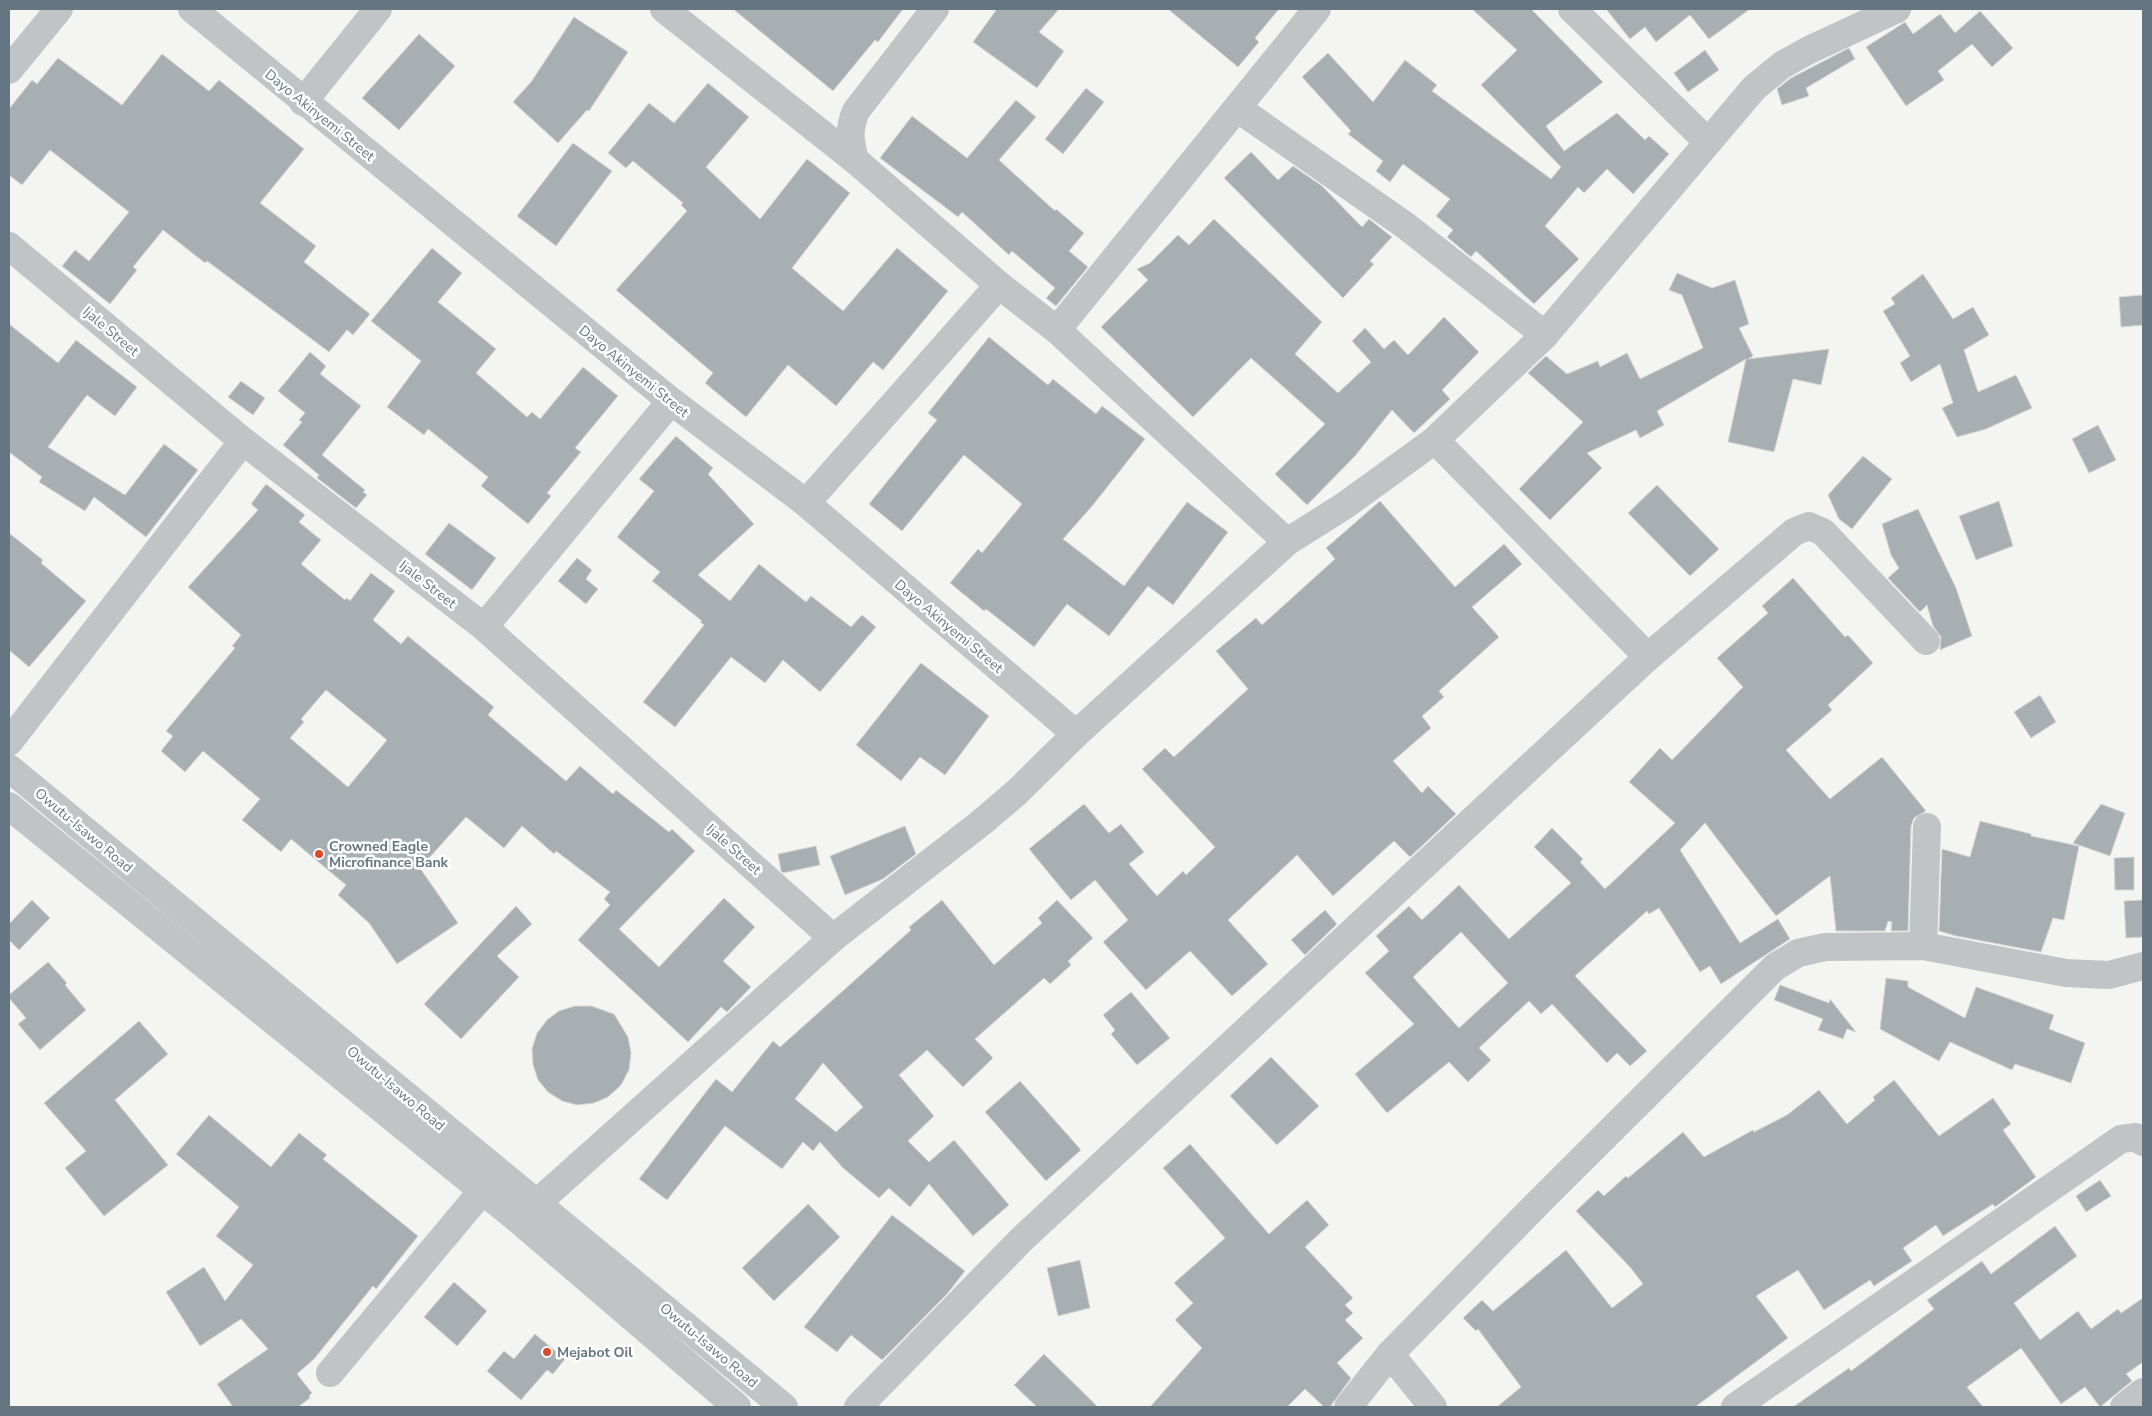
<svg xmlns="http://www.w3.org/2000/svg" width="2152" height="1416" font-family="'Nunito Sans',sans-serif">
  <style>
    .building { fill: #a7afb3; stroke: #d6d6d3; fill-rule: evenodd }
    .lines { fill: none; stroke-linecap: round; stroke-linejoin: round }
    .minor { stroke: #c0c4c7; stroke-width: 28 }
    .poi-dot { fill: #dc4929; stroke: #fff; stroke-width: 2 }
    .labels { text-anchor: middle; stroke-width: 5; stroke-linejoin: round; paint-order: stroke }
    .street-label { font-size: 14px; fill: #647681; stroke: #fff }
    .poi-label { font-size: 14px; font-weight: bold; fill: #647681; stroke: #fff; text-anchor: start }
  </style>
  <rect width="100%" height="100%" fill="#f4f4f1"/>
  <g class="building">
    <polygon points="733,9 903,9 878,42 875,40 833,91"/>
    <polygon points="997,9 1059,9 1039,32 1064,51 1037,88 973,42"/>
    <polygon points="1168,9 1279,9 1255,38 1259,42 1238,67"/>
    <polygon points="1472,9 1531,9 1603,82 1546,126 1564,151 1617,113 1645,140 1649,136 1669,154 1633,194 1607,169 1584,193 1578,187 1545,226 1579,259 1534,304 1476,251 1471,257 1447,237 1453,230 1436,216 1450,199 1403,164 1390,182 1376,171 1383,161 1348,134 1351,131 1302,77 1328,53 1373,102 1405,60 1437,85 1432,91 1551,179 1561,167 1481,85 1517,50"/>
    <polygon points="1606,9 1750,9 1709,39 1690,15 1656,42 1645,27 1630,39"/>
    <polygon points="1980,11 2013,48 1992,67 1972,44 1938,71 1944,80 1906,106 1866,47 1905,22 1913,34 1940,14 1955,33"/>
    <polygon points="574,17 628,52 589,111 587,110 558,143 513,102 531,82"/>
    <polygon points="419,34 455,66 399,130 362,98"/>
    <polygon points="1849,48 1855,59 1806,88 1809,96 1782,105 1777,89 1791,78"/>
    <polygon points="1705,50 1719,70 1688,92 1674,73"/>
    <polygon points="162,54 209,91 219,80 304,149 260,203 316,246 304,262 370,314 353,335 347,330 329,352 207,261 205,263 163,230 133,267 137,270 110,304 62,266 75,250 89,261 129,212 50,150 22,185 9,175 9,109 32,80 37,84 58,58 122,105"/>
    <polygon points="708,83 749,117 706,167 760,219 807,159 850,193 792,268 843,311 897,248 948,291 883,370 873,362 836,406 788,365 746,417 705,383 713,373 616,290 687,211 681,205 683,203 633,161 626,168 608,153 649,103 674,123"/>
    <polygon points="1086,88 1104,102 1063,154 1045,139"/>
    <polygon points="1016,100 1036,117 999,160 1055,211 1056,209 1084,233 1069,251 1088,267 1056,306 1046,298 1055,288 1012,251 1009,255 962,212 958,217 880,158 912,116 967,158"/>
    <polygon points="573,143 612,171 556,246 517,216"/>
    <polygon points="1251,152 1278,180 1293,166 1322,186 1362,227 1369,219 1392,237 1370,261 1374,264 1343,298 1224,178"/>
    <polygon points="1214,219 1322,322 1295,354 1338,393 1371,362 1352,341 1365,328 1384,349 1394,340 1408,355 1444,317 1479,352 1442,390 1450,399 1414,433 1392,410 1355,456 1307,505 1275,474 1325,424 1251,358 1193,417 1101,327 1148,280 1137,269 1150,263 1178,235 1189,245"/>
    <polygon points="432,248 462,273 438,302 496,349 476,373 527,417 532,412 540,419 583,367 618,396 575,448 581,452 547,493 551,496 528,524 481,486 488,477 428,429 424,435 387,407 421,361 371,321"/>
    <polygon points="1677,273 1712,288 1735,280 1749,324 1739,328 1753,356 1748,359 1829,349 1821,385 1793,379 1774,452 1728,442 1746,359 1657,411 1664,425 1640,438 1636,430 1587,453 1602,468 1550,520 1519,489 1583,422 1528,373 1546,356 1567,374 1598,361 1600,367 1627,353 1640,379 1703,348 1682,295 1669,290"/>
    <polygon points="1923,274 1953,319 1973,307 1989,335 1964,350 1978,392 2016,375 2032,408 1986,429 1957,437 1942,408 1953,403 1940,364 1911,382 1900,363 1910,356 1883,311 1895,304 1891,298"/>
    <polygon points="2143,295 2143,325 2121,327 2119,297"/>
    <polygon points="9,324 58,363 76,340 137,387 115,416 87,395 48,447 125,495 164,444 198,470 146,537 94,497 85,511 39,482 42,477 9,452"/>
    <polygon points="989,337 1048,385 1053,379 1096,414 1102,406 1145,439 1093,505 1063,539 1124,586 1187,502 1228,532 1173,605 1148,586 1109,636 1067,604 1034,647 986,609 984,611 950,583 978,549 982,553 1022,504 964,455 902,531 869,504 937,420 928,413"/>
    <polygon points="310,352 326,366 320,374 361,406 322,455 365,490 363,492 367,495 356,508 317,478 319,475 283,445 302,422 299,420 305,413 278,391"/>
    <polygon points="241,381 265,398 253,415 228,397"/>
    <polygon points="2098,425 2116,460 2089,473 2072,439"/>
    <polygon points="676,436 713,468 708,474 754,524 698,575 730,601 759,564 806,602 811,596 851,627 862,615 876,627 820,692 783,660 765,683 731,657 675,727 643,702 704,625 700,622 702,621 652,581 660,572 617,537 654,491 639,479"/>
    <polygon points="1863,456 1892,479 1852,529 1839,519 1828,495"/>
    <path d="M266 484 305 515 299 522 321 540 301 564 345 600 347 598 350 601 371 573 395 591 373 620 401 644 408 636 494 707 488 715 566 781 580 766 613 794 616 790 669 832 672 829 695 851 619 929 659 967 724 898 755 927 723 961 751 987 727 1012 721 1007 688 1042 578 940 610 905 604 899 610 892 556 851 554 854 522 826 504 848 466 817 420 868 458 923 397 964 369 923 338 895 346 885 291 839 281 852 242 820 260 799 203 751 185 772 161 751 173 736 166 731 235 648 232 646 241 635 188 587 258 510 251 504ZM326 690 387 740 348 787 290 738 304 722 301 719Z"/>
    <polygon points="1657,485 1719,549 1690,576 1628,513"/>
    <polygon points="1380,501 1455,587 1504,544 1522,564 1472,607 1499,637 1439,691 1444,697 1422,716 1431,728 1393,761 1422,793 1428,786 1456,814 1410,857 1394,841 1333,896 1297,855 1228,920 1268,964 1232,996 1190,951 1146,990 1103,942 1128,920 1095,880 1071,900 1029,849 1084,804 1109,833 1121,824 1144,852 1129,864 1157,896 1183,871 1186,875 1215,847 1142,769 1165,748 1174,757 1248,689 1216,651 1256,618 1262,625 1335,559 1326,548"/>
    <polygon points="1999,501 2013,546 1976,560 1959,516"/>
    <polygon points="1918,509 1956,588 1972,636 1940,650 1941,637 1933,626 1927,605 1920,612 1888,578 1899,568 1891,555 1882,524"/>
    <polygon points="449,523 496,558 472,590 425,554"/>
    <polygon points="9,533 43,560 41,563 86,601 29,667 9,650"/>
    <polygon points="577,558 592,570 586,579 598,589 586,604 558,581"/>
    <path d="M1793 578 1845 637 1848 635 1873 663 1828 705 1832 710 1786 750 1830 799 1882 757 1926 811 1914 818 1911 826 1908 931H1891L1892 922 1888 921 1885 931H1836L1830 876 1776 916 1705 823 1680 850 1740 943 1778 919 1790 939 1721 984 1710 966 1700 972 1659 908 1649 914 1647 911 1575 976 1647 1051 1630 1066 1617 1053 1607 1063 1552 1004 1541 1014 1529 1001 1479 1048 1491 1060 1468 1082 1449 1062 1387 1113 1355 1074 1414 1024 1365 973 1389 951 1376 936 1409 906 1422 920 1459 885 1509 939 1571 883 1534 847 1552 828 1583 859 1580 862 1605 889 1675 823 1629 782 1660 748 1672 760 1743 687 1717 658 1768 613 1762 606ZM1461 932 1508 983 1459 1028 1413 977Z"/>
    <polygon points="921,663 989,716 945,775 920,757 901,781 856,745"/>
    <polygon points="2040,695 2056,722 2031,738 2014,712"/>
    <polygon points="2101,804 2125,813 2110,856 2073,843"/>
    <polygon points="1980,821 2031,834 2031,836 2079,846 2064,920 2053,918 2041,952 1956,936 1939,931 1942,849 1970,857"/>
    <polygon points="905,826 916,854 883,879 845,895 830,856"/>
    <polygon points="816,846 820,865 783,873 781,871 778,854"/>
    <polygon points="2134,857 2134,890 2115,890 2114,858"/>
    <polygon points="32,900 50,918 19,950 9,940 9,924"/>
    <path d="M942 900 994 965 1042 923 1038 918 1057 900 1093 938 1068 961 1071 965 1050 984 1044 978 975 1039 993 1058 963 1087 927 1050 899 1075 934 1116 908 1141 929 1162 954 1140 1009 1205 973 1236 929 1184 910 1207 889 1188 879 1198 843 1168 820 1142 813 1151 803 1142 782 1169 725 1126 667 1200 639 1179 716 1079 732 1092 773 1041 780 1047 911 930 909 927ZM823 1063 863 1107 836 1132 795 1099Z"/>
    <polygon points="2143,900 2143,937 2126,938 2124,901"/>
    <polygon points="516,906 532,924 497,956 519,977 461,1039 424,1004"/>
    <polygon points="1325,910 1337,924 1305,955 1291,940"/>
    <polygon points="48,962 67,983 65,985 86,1010 40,1050 18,1024 26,1018 9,998 9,995"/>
    <polygon points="1886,978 1908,981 1908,987 1965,1018 1976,987 2054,1015 2049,1029 2085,1043 2071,1083 2015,1064 2012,1070 1950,1042 1939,1061 1880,1029"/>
    <polygon points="1780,985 1829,1003 1830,999 1856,1032 1847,1029 1843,1039 1818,1030 1823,1019 1774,1000"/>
    <polygon points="1131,992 1170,1038 1137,1065 1111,1034 1115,1030 1103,1015"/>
    <polygon points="575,1006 591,1006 614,1014 628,1037 631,1053 629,1070 621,1085 608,1097 594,1103 577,1105 562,1101 548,1092 538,1080 533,1065 532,1049 537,1033 547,1020 559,1011"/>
    <polygon points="139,1021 168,1054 115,1100 168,1165 104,1216 65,1168 86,1151 44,1103"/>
    <polygon points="1271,1057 1319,1106 1277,1145 1230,1096"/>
    <polygon points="1894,1080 1939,1136 1993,1098 2011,1124 2003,1130 2036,1177 1995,1207 1993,1204 1943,1236 1936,1225 1903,1248 1912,1261 1874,1286 1870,1280 1824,1310 1798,1270 1756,1296 1788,1338 1695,1407 1497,1407 1521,1387 1478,1329 1476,1331 1463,1318 1482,1300 1493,1311 1566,1250 1612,1308 1643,1284 1630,1267 1576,1211 1598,1190 1604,1196 1626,1176 1628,1178 1683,1132 1704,1157 1753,1130 1754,1132 1787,1115 1819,1090 1847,1124 1875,1100 1873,1097"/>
    <polygon points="1020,1081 1081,1150 1046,1181 985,1112"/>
    <polygon points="209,1115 271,1167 299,1133 327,1155 323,1159 418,1236 376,1289 373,1286 314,1359 297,1374 312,1393 309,1396 310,1398 298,1407 233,1407 217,1384 268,1349 241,1319 200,1346 166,1292 204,1267 225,1301 253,1265 216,1236 239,1207 176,1154"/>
    <polygon points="1190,1144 1269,1234 1307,1200 1329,1225 1305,1247 1353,1298 1345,1305 1353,1313 1345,1320 1363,1338 1337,1363 1351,1378 1330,1407 1324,1407 1305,1389 1287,1407 1150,1407 1202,1348 1175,1320 1193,1303 1174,1283 1225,1238 1163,1168"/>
    <polygon points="2100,1180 2111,1196 2086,1212 2076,1196"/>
    <polygon points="808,1204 840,1237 774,1301 742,1268"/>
    <polygon points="892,1215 965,1271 947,1294 882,1360 851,1335 837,1352 804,1327"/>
    <polygon points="2055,1226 2077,1256 2014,1303 2040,1340 2078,1311 2091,1329 2118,1309 2121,1313 2143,1298 2143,1362 2126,1374 2132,1381 2100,1407 2085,1387 2061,1404 2021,1348 1967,1387 1983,1407 1793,1407 1849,1368 1851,1371 1934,1309 1927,1300 1982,1261 1991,1274"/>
    <polygon points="1080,1260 1090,1308 1058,1316 1047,1268"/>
    <polygon points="454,1282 487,1311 457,1346 424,1317"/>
    <polygon points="535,1334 565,1359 553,1374 547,1370 521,1400 487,1371 504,1351 514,1359"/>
    <polygon points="1044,1354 1098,1407 1037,1407 1014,1385"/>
  </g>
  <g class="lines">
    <g class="minor">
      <polyline points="192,9 671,401 806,503 1076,734"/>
      <polyline points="664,9 855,160 999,285 1057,330 1287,542"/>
      <polyline points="1572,9 1707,141"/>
      <polyline points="9,70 59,9"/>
      <polyline points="303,102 378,9"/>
      <polyline points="1237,108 1406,226 1545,335"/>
      <path d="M855 160C850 140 848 130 856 111L935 9"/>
      <polyline points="9,246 243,441 484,627 833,938"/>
      <polyline points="1057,330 1317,9"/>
      <polyline points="1435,440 1648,657"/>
      <polyline points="806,503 999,285"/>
      <polyline points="484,627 671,401"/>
      <polyline points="9,742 243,441"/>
      <polyline points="9,768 784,1407"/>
      <polyline points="9,806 521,1222 737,1407"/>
      <polyline points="1923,946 1927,827"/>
      <polyline points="537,1203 833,938 982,822 1016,793 1076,734 1287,542 1344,506 1435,440 1545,335 1754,88 1782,65 1809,50 1897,9"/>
      <polyline points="1390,1354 1433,1407"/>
      <polyline points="330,1373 483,1190"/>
      <polyline points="858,1407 1022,1239 1648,657 1794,532 1809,526 1823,532 1926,641"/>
      <polyline points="1348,1407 1390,1354 1542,1199 1775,967 1798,953 1825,947 1923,946 2066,973 2109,975 2143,966"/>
      <polyline points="1735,1407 2121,1139 2136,1137 2143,1142"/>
      <polyline points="2124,1407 2143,1392"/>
    </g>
  </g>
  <g class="poi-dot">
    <circle cx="319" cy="854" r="5"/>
    <circle cx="547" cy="1352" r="5"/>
  </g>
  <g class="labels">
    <g class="street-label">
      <text transform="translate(320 115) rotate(39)" y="5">Dayo Akinyemi Street</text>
      <text transform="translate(111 331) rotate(40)" y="5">Ijale Street</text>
      <text transform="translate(634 371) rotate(39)" y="5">Dayo Akinyemi Street</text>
      <text transform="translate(428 584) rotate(38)" y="5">Ijale Street</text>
      <text transform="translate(949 626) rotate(40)" y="5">Dayo Akinyemi Street</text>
      <text transform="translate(84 830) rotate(40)" y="5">Owutu-Isawo Road</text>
      <text transform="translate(734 849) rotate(42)" y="5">Ijale Street</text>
      <text transform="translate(396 1088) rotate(40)" y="5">Owutu-Isawo Road</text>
      <text transform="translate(709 1345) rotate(40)" y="5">Owutu-Isawo Road</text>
    </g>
    <g class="poi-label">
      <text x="329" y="851">Crowned Eagle<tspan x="329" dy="16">Microfinance Bank</tspan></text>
      <text x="557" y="1357">Mejabot Oil</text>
    </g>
  </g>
  <rect width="2152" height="1416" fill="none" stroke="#647681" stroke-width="20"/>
</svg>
